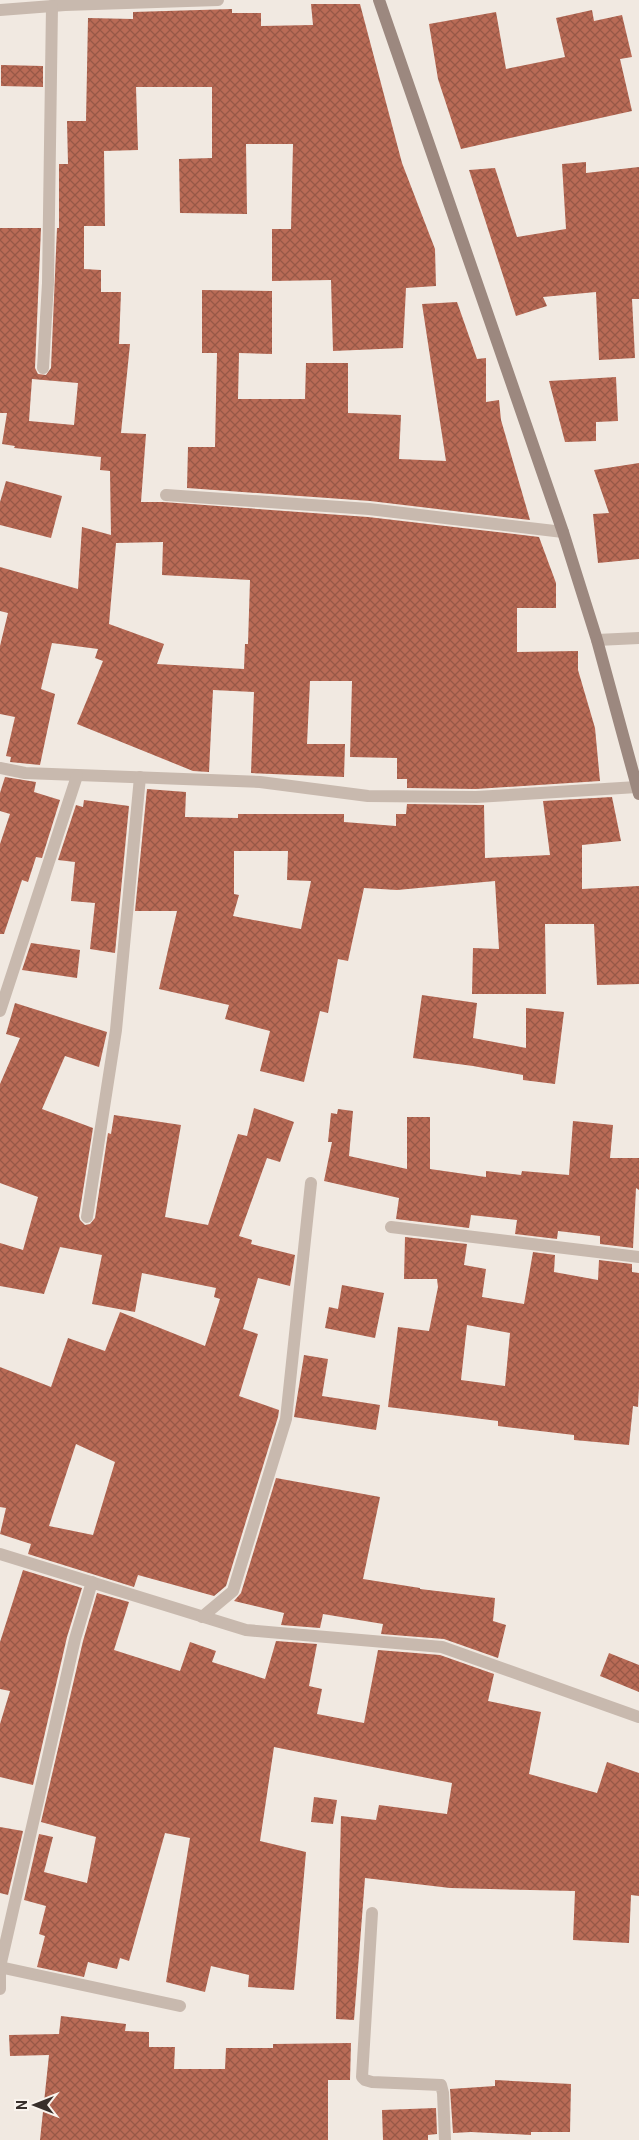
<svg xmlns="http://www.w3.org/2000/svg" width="639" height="2140" font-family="Roboto,sans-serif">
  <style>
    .building { fill: url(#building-cross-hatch); fill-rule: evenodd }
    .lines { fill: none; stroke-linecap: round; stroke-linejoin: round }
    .street { stroke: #c8b9ae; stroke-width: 12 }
    .secondary { stroke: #9c887f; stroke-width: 12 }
  </style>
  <defs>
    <pattern id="building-cross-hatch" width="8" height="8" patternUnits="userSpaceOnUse" patternTransform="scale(1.25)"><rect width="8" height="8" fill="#b96b56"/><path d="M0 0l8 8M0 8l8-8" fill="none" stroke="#975847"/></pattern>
  </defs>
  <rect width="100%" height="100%" fill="#f1e9e1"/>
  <g class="building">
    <path d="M311 4H360L402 163 435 249 436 286 406 288 403 348 333 351 331 280 272 281V229H291L293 144H246L247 214 180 213 179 159 212 158V87H136L138 150 104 151 105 226H84V269L101 270V292H121L119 344H130L121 433 146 434 141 502H163L368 517 539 537 556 583V608H517V652L578 651V670L595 728 600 781 476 789 407 788V779H397V758L350 757 352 681H310L307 744H345L344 777 251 773 254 692 213 690 209 772 193 771 77 724 103 661 95 658 98 649 52 643 41 689 55 694 40 765 10 762 11 757 6 756 15 717 0 714V646L8 613 0 611V567L78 589 82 527 111 535 110 471 100 470 101 457 14 448 15 446 2 444 7 413H0V228H41L35 368 38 374 46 375 51 368 57 228H59V164H68L67 121H86L88 18 133 19V12L232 9V13H261V26L313 25ZM32 379 78 383 74 425 29 421ZM163 542 162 575 250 580 248 644H245L244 669 157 664 164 644 109 624 116 543Z"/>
    <polygon points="592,10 594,21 622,15 632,57 620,59 632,111 461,149 438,79 429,24 496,12 506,69 565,57 556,18"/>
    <polygon points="1,65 43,66 43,87 1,86"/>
    <polygon points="586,162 586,173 639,167 639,299 632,299 635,358 599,360 596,292 543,297 547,306 516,316 469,170 495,168 517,237 566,229 562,164"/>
    <polygon points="202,290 272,291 272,354 239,353 238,399 305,399 306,363 348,363 348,413 401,415 399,459 446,461 422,304 457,302 477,359 486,358 486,402 499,400 501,420 530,520 370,501 187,488 188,447 215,447 217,353 202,353"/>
    <polygon points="616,377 618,421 596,422 596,441 565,442 549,381"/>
    <polygon points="639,463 639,559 598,563 593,514 609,513 594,470"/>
    <polygon points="6,481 62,496 51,538 0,525 0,502"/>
    <polygon points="5,777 36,782 34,792 60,800 42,858 36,857 28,882 22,880 4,934 0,934 0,844 10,814 0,811 0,793"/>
    <path d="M147 789 186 792 185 817 238 818V814H344V822L396 826V814H406L407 804 484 805 485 858 550 855 543 801 612 797 621 841 582 845V889L639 886V984L597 985 594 924H545L546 994H472L473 948 499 949 495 881 397 890 364 888 348 961 338 959 328 1013 320 1011 304 1082 260 1071 270 1031 225 1019 229 1005 159 989 177 911H135ZM234 851H288L287 880 311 881 301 929 233 916 239 895 234 894Z"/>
    <polygon points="84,800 129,806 115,953 90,949 95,903 71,901 75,862 58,860 76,805 83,807"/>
    <polygon points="31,943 80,950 77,978 22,970"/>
    <polygon points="422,995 477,1003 473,1038 526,1048 526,1008 564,1012 555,1084 523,1080 523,1075 473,1066 413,1058"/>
    <path d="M15 1003 107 1032 99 1067 65 1056 42 1109 93 1128 79 1216 80 1220 85 1225 90 1224 95 1218 108 1133 111 1134 114 1115 181 1125 165 1217 208 1225 238 1134 247 1136 254 1108 294 1122 280 1162 267 1158 239 1236 252 1240 251 1244 295 1255 290 1286 258 1278 243 1329 258 1334 239 1396 279 1410 278 1417 226 1586 214 1596 138 1575 134 1587 28 1554 31 1544 0 1534 6 1508 0 1507V1367L51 1387 68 1338 105 1351 120 1312 205 1346 220 1299 214 1297 216 1288 142 1273 135 1312 92 1304 102 1255 60 1247 44 1294 0 1286V1243L23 1250 38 1197 0 1183V1084L20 1038 6 1034ZM76 1444 115 1462 93 1535 49 1526Z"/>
    <polygon points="338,1109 353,1111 349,1156 407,1169 407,1117 430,1117 430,1169 486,1177 486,1171 521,1175 522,1171 569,1175 573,1121 613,1125 610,1158 639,1158 639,1190 636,1188 633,1248 600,1244 600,1236 558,1231 557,1239 515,1234 517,1220 471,1215 469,1228 396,1219 399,1198 324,1181 332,1142 328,1142 331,1113 337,1114"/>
    <path d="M405 1237 467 1244 464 1265 486 1269 482 1297 524 1304 533 1252 555 1255 554 1272 598 1280 599 1260 632 1264V1272L639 1273V1388L638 1407 633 1406 629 1445 574 1440V1435L498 1426V1421L388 1407 398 1327 429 1331 438 1287 437 1279H404ZM467 1325 510 1333 505 1386 461 1380Z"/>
    <polygon points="342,1285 384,1293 375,1338 325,1328 329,1307 338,1309"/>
    <polygon points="304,1355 328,1359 322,1396 380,1405 376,1430 294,1417"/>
    <polygon points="276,1478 380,1497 363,1579 420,1588 420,1589 495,1598 493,1621 506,1625 498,1658 444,1639 381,1634 383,1624 323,1614 320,1628 281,1625 284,1613 234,1601 241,1593"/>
    <polygon points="23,1570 82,1588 67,1637 33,1785 0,1777 0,1724 10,1691 0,1689 0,1642"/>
    <polygon points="97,1593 129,1602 114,1650 180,1671 190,1642 216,1651 212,1662 265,1679 276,1641 317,1644 309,1686 322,1689 317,1714 364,1723 378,1650 440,1655 494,1674 488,1701 541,1712 529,1774 597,1793 607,1762 639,1773 639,1896 631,1895 629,1943 573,1940 575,1891 450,1888 365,1878 354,2020 336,2019 341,1816 376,1820 379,1805 447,1814 452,1783 274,1747 260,1841 306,1852 294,1990 248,1987 249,1975 211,1966 205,1992 166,1982 190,1838 165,1833 129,1961 120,1958 117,1969 88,1962 84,1977 37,1967 45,1936 39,1934 46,1906 24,1900 39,1834 53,1837 44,1872 87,1883 96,1837 41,1822 83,1641"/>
    <polygon points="609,1653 639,1665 639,1692 600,1676"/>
    <polygon points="314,1797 337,1800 333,1824 311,1822"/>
    <polygon points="0,1827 23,1831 8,1895 0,1893"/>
    <polygon points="61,2016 126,2024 125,2031 149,2032 149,2047 175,2047 174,2069 225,2069 226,2048 273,2048 273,2044 351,2043 350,2080 328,2080 328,2140 40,2140 49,2055 10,2056 9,2035 59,2034"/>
    <polygon points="495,2080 571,2084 570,2132 531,2132 531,2135 471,2132 453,2133 450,2089 495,2086"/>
    <polygon points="436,2108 437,2134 428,2135 428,2140 383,2140 382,2110"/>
  </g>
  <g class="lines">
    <g class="street">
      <polyline points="0,10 65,5 218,0"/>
      <polyline points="43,368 48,283 52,6"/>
      <polyline points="166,495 369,509 563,532"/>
      <polyline points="597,640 639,638"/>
      <polyline points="0,768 25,773 260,782 368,796 476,797 637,787"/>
      <polyline points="0,1011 77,776"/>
      <polyline points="87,1217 116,1030 140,777"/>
      <polyline points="391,1227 639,1257"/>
      <polyline points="0,1554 246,1630 442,1647 639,1717"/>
      <polyline points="202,1617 233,1591 286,1419 311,1183"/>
      <polyline points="372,1913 362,2077 365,2080 372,2082 441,2085 443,2093 445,2140"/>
      <polyline points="0,1967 180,2006"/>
      <polyline points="0,1989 0,1967 75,1639 92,1582"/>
    </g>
    <polyline class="secondary" points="379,0 563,532 597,640 639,794"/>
  </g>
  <g transform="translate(35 2105) rotate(270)" stroke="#f9f3ed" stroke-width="4" paint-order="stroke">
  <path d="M0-4L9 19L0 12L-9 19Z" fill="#372f2b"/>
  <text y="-8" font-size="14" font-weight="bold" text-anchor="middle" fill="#372f2b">N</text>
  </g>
</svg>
